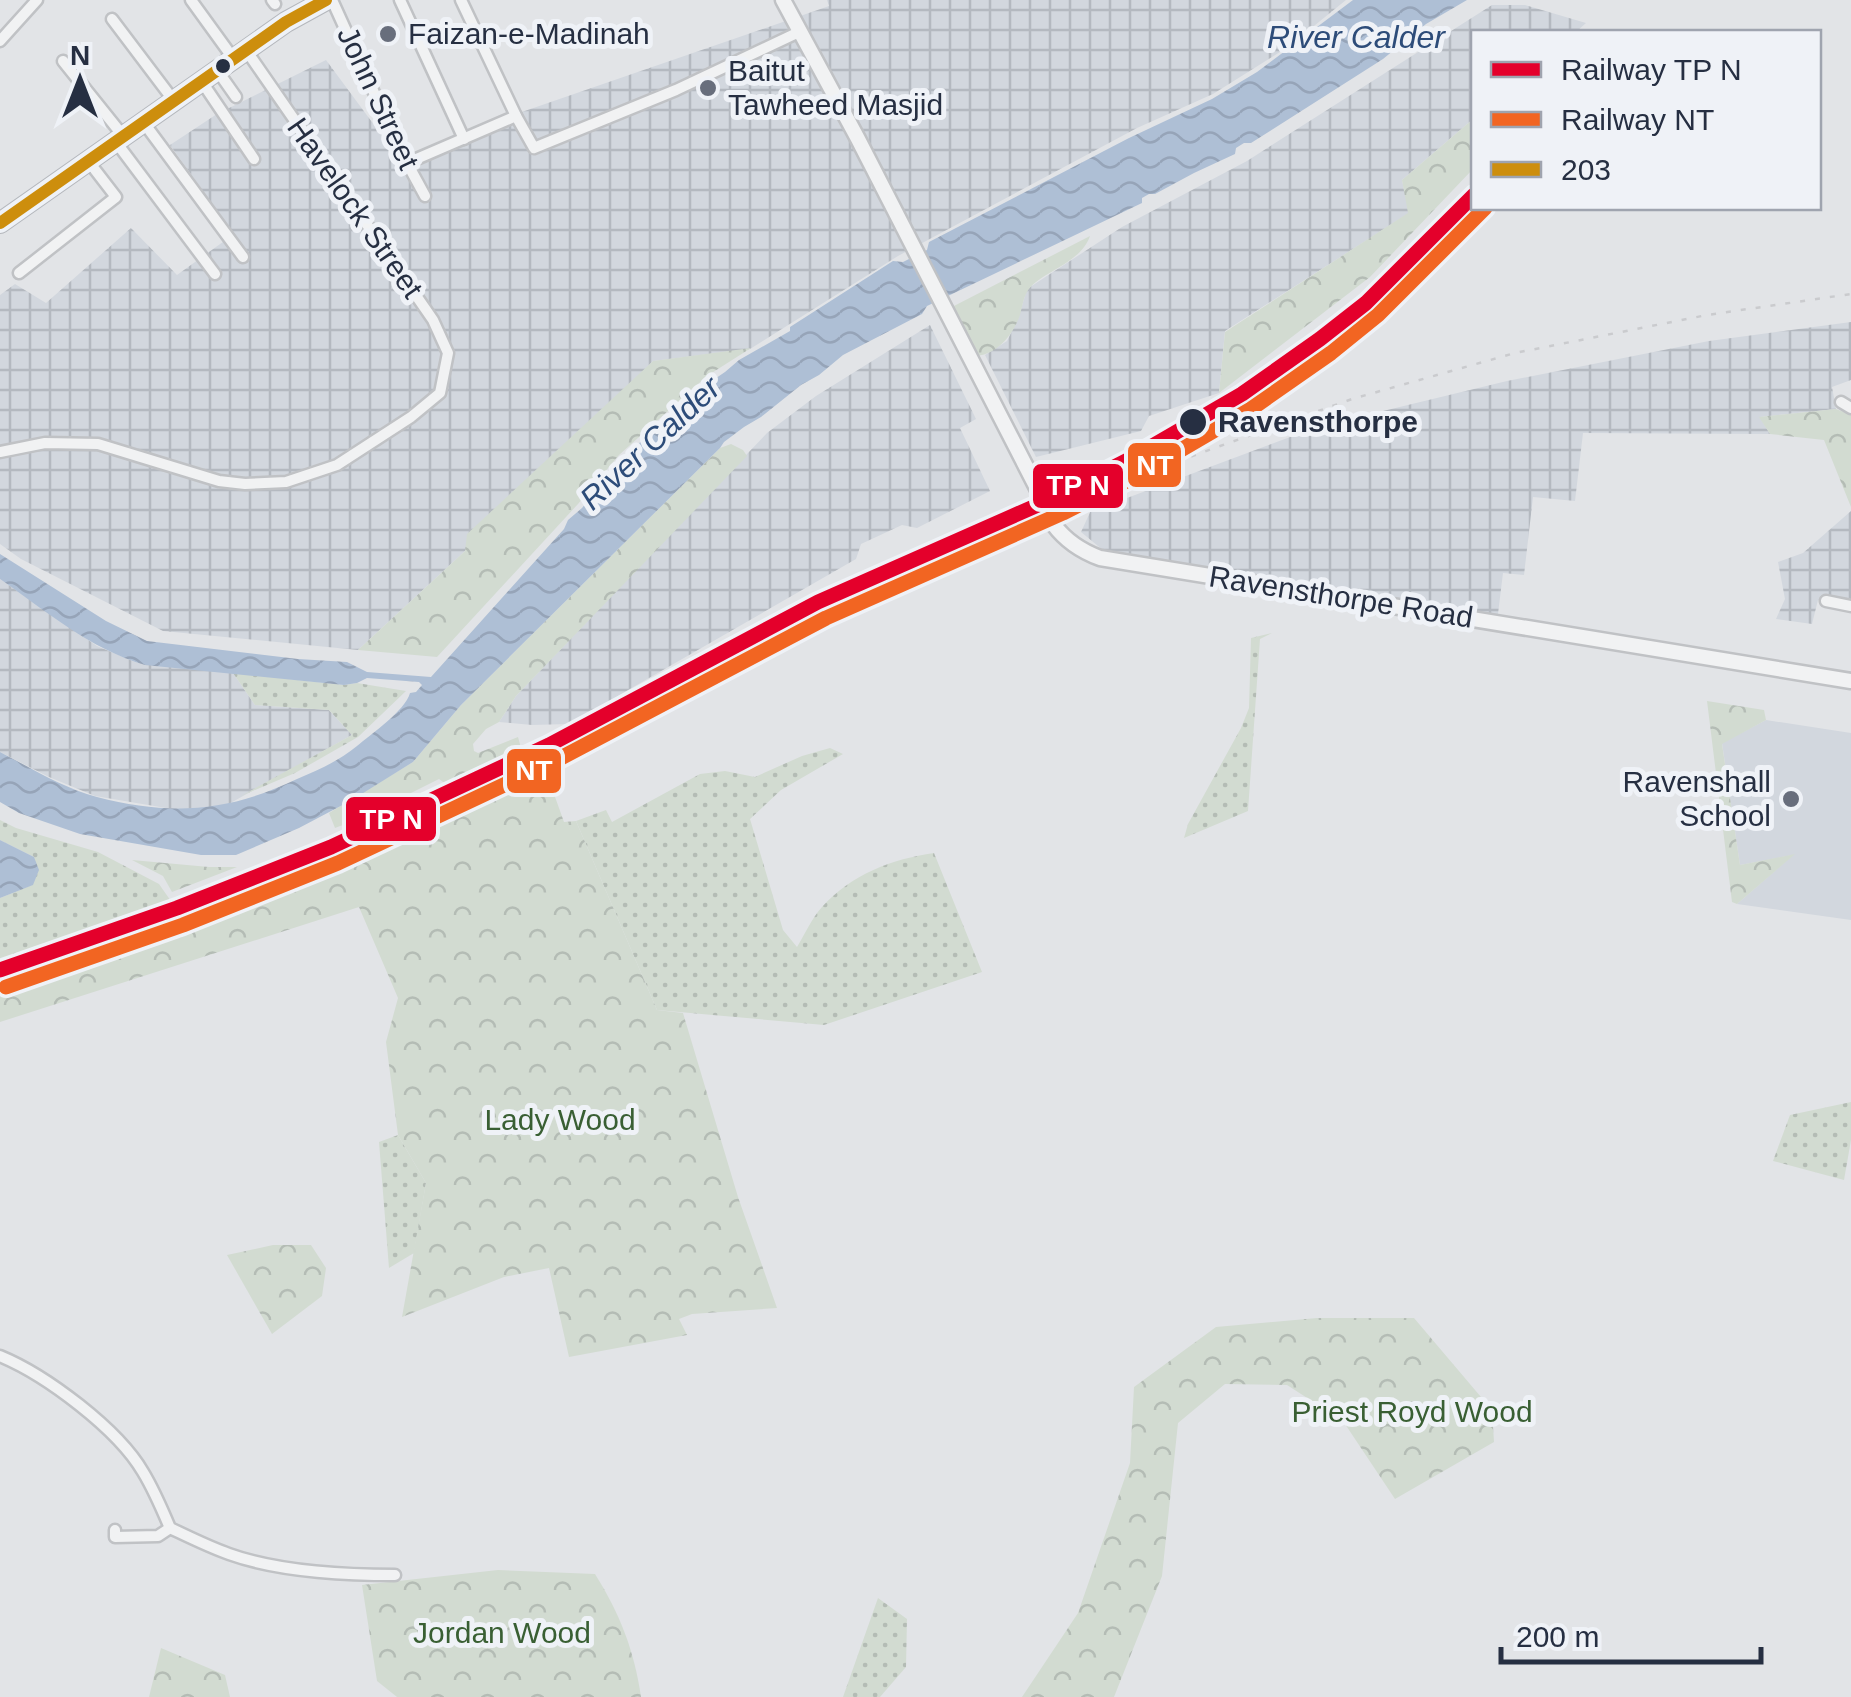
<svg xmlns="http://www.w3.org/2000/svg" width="1851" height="1697" font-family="Arial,sans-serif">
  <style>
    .built { fill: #d2d7de }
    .industrial { fill: url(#industrial-grid) }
    .grass { fill: url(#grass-dots) }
    .forest { fill: url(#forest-crowns) }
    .water { fill: url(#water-waves) }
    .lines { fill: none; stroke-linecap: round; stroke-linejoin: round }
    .minor-casing { stroke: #c0c2c5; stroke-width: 15 }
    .tertiary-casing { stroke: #c0c2c5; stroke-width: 19 }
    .trunk-casing { stroke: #b4b7bc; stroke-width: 22 }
    .minor { stroke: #f1f2f3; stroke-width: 10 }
    .tertiary { stroke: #f1f2f3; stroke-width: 14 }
    .trunk { stroke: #f5f5f6; stroke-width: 18 }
    .rail { stroke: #cacbce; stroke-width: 2.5; stroke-dasharray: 5 10; stroke-linecap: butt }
    .tertiary-bridge-casing { stroke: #c0c2c5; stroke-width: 19; stroke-linecap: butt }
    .tertiary-bridge { stroke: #f1f2f3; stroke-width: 14 }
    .bus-1-casing { stroke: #eff2f7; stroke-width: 20 }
    .bus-1 { stroke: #cd8e0d; stroke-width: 12 }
    .rail-1-casing { stroke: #eff2f7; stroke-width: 22 }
    .rail-2-casing { stroke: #eff2f7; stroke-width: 22 }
    .rail-1 { stroke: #e4002b; stroke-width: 15 }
    .rail-2 { stroke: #f26522; stroke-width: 15 }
    .poi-dot { fill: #686e7c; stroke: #eff2f7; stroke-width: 4 }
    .bus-dot { fill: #262f42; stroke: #eff2f7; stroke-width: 4 }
    .labels { text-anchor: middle; stroke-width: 10; stroke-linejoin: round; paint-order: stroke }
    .poi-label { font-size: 30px; fill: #262f42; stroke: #eff2f7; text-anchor: start }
    .street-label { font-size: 30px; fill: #262f42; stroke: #eff2f7 }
    .stop-label { font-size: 30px; font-weight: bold; fill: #262f42; stroke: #eff2f7; text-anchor: start }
    .park-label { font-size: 30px; fill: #395f33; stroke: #eff2f7 }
    .water-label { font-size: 32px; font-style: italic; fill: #2d4c79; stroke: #eff2f7 }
    .line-badge { stroke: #eff2f7; stroke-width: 4 }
    .badge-label { font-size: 28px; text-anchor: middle; font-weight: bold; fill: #fff }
  </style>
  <defs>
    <pattern id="industrial-grid" width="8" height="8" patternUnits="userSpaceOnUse" patternTransform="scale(2.5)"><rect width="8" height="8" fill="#d2d7de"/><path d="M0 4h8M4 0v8" fill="none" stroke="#b4b9c0"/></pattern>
    <pattern id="grass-dots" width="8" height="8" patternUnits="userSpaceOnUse" patternTransform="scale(2.5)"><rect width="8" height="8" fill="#d2dbd1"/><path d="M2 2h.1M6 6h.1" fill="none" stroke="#b4bcb5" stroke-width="1.8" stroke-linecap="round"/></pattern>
    <pattern id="forest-crowns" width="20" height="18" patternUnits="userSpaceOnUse" patternTransform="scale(2.5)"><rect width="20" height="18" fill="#d2dbd1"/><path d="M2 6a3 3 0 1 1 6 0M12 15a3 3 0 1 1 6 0" fill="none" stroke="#b4bcb5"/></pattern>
    <pattern id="water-waves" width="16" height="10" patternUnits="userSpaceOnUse" patternTransform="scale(2.5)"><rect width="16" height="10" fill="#aebfd5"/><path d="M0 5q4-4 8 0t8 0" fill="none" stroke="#96a4b8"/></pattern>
  </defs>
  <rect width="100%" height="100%" fill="#e2e4e7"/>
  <g class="built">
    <polygon points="1161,439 1169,447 1110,480 1174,456 1178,465 955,558 945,539 1088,477"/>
    <polygon points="1766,720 1851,733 1851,920 1737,904 1793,855 1740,865 1722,743"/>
    <polygon points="87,937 98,956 0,989 0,966"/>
  </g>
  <g class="industrial">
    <polygon points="827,0 1346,0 1288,47 1213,94 1137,128 898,256 750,349 653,361 465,551 358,650 163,631 21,559 0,544 0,295 15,284 46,303 131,228 177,275 234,234 170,145 217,114 326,60 403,164 493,122 829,6"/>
    <polygon points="1492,5 1525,5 1586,23 1576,32 1474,32 1473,119 1402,180 1409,213 1225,331 1219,393 1149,416 1141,431 1036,457 985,355 1007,341 1018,319 1027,289 1122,227 1247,161"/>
    <polygon points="1851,322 1851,380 1832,387 1836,409 1760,417 1770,434 1583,433 1575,501 1533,497 1524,575 1503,573 1497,622 1115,560 1081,532 1092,508 1127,498 1317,427 1507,381 1709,341"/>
    <polygon points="930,325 976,419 960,428 990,491 917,528 902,525 861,544 856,559 569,724 532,725 499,722 516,696 767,433 816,396"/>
    <polygon points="1851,511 1851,606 1818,600 1812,624 1776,619 1785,599 1778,562 1803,553"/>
    <polygon points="0,579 97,646 135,662 233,673 255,705 329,710 352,735 227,805 195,809 166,808 95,796 49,777 0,752"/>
  </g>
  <g class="grass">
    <polygon points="1272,633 1260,639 1248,811 1184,838 1188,824 1241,728 1249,708 1251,638"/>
    <polygon points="233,673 344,685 357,683 406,691 358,737 295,773 241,796 352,735 329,710 255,705"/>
    <path d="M830 748 843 754 781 790 750 819 783 930 797 947C805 934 812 918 822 907 852 874 892 859 934 853L982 972 824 1025 657 1010 576 821 606 810 612 822 700 774 725 771 755 777 802 756Z"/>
    <polygon points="0,820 16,828 98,852 159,884 173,904 0,961 0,898 32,885 34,857 0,840"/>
    <polygon points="1851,1102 1851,1140 1844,1180 1773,1161 1790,1115"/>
    <polygon points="398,1135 426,1183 414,1253 389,1268 379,1142"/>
    <polygon points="878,1598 907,1619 906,1667 880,1697 843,1697"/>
  </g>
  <g class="forest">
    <polygon points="1473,119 1473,169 1370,277 1219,393 1225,332 1408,213 1402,180"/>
    <path d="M1090 236C1080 265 1037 273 1027 292 1023 299 1022 308 1020 315 1013 334 999 353 977 356L952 307Z"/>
    <polygon points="751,348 707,376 619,455 578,504 437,657 358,650 465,551 467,534 653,361"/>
    <polygon points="1836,409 1851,415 1851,507 1824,440 1770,434 1759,417"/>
    <polygon points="731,444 743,450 747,456 516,696 499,722 486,729 473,744 474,751 478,753 518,737 521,748 514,752 515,756 457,782 447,785 439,779 361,818 335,828 329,813 413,762 461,705 720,448"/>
    <polygon points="1707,701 1764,710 1766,720 1722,744 1740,865 1795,854 1737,904 1732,902"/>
    <polygon points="540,777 545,790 554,794 564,822 576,821 657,1010 683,1013 738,1197 777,1308 692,1314 679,1319 687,1335 569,1357 549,1268 504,1277 402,1317 426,1183 398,1135 386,1042 398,998 359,907 0,1022 0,994 266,900 510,793"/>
    <polygon points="132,860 209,867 237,867 172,892 163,876"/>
    <polygon points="273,1245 311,1245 326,1268 322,1296 272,1334 227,1255"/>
    <polygon points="1317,1318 1414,1318 1492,1410 1494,1442 1395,1499 1343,1421 1287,1385 1225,1384 1178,1423 1162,1576 1114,1697 1022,1697 1078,1613 1130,1463 1134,1387 1216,1327"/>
    <path d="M498 1570 595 1574C620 1614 634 1650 641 1697H397L377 1681 362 1585Z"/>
    <polygon points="161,1648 225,1675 230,1697 149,1697"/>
  </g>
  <g class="water">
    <path d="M1353 0H1467L1426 24 1383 59 1251 143H1244L1236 148 1235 154 1194 173 1155 194H1149L1142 198V203L927 306 922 314 843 355 819 375 801 385 761 417 744 427 724 442 720 448 461 705 413 762 352 800 299 828 236 855H201L80 834 19 813 0 802V752C31 768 63 788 97 797 171 816 228 812 297 779 318 770 339 761 357 746 371 734 405 711 410 693L416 692 422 685 419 682 367 678 357 683 344 685 145 665C90 649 46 611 0 579V554L106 621 147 641 298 659 347 662 367 672 431 677 564 529 568 520 582 508 616 465 688 397 725 372 739 360 790 331V327L893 261 903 262 927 250 929 242 1129 138 1212 99 1257 72Z"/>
    <polygon points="0,840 34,857 39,870 33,885 0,898"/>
  </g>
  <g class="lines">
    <defs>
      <g id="minor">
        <polyline points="191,0 233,58"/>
        <polyline points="272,0 275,4"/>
        <polyline points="332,0 400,150 425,196"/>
        <polyline points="400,0 464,139"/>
        <polyline points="461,0 516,116 534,148 676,90 799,32"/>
        <polyline points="112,19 174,101"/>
        <polyline points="0,41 37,0"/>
        <polyline points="63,61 124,137"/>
        <polyline points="217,70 236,97"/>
        <polyline points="202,82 254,159"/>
        <polyline points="144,123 243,257"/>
        <polyline points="116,142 215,274"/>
        <polyline points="407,163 516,116"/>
        <polyline points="19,273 116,197 89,162"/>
        <polyline points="1841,402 1851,408"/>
        <polyline points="0,452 45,443 98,444 219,481 245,484 286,482 337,465 411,417 440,393 448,353 433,320 246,50"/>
        <polyline points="1826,601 1851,606"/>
        <path d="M0 1356C46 1375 118 1429 143 1472 154 1490 162 1509 170 1528 189 1537 209 1547 229 1554 279 1572 342 1575 395 1575"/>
        <polyline points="115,1530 115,1537 158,1536 170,1528"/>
      </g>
      <g id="tertiary">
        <polyline points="783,0 858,139 1038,490"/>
        <path d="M1054 525C1066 541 1081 551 1100 558L1851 681"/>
      </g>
      <polyline id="trunk" points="0,223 286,22 326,0"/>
    </defs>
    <use href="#minor" class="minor-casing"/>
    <use href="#tertiary" class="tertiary-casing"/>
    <use href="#trunk" class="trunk-casing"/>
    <use href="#minor" class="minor"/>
    <use href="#tertiary" class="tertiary"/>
    <use href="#trunk" class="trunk"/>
    <polyline class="rail" points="0,985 181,921 269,887 491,791 554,759 823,613 1117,486 1195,455 1352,399 1515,353 1707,315 1851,294"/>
    <defs>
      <polyline id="tertiary-bridge" points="1038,490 1054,525"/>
    </defs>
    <use href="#tertiary-bridge" class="tertiary-bridge-casing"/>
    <use href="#tertiary-bridge" class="tertiary-bridge"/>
    <defs>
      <polyline id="bus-1" points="0,223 286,22 326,0"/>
    </defs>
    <use href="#bus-1" class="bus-1-casing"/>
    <use href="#bus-1" class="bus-1"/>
    <defs>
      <polyline id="rail-1" points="0,970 177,908 331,847 549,745 818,602 1056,497 1130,459 1242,394 1320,339 1366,303 1474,195"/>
      <polyline id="rail-2" points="6,987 183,925 338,863 557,760 826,618 1063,513 1138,475 1251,409 1331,353 1378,315 1485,208"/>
    </defs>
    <use href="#rail-1" class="rail-1-casing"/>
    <use href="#rail-2" class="rail-2-casing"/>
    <use href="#rail-1" class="rail-1"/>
    <use href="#rail-2" class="rail-2"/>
  </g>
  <g class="poi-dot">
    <circle cx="388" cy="34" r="10"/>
    <circle cx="708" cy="88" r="10"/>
    <circle cx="1791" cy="799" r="10"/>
  </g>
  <g class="bus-dot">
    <circle cx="223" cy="66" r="9"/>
    <circle cx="1193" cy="422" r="15"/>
  </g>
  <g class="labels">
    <g class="poi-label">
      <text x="408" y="44">Faizan-e-Madinah</text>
      <text x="728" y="81">Baitut<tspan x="728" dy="34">Tawheed Masjid</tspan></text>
      <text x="1771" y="792" text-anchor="end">Ravenshall<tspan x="1771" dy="34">School</tspan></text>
    </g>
    <g class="street-label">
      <text transform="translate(378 98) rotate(65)" y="10">John Street</text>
      <text transform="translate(355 208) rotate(55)" y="10">Havelock Street</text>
      <text transform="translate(1341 597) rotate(9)" y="10">Ravensthorpe Road</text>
    </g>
    <g class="stop-label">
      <text x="1218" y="432">Ravensthorpe</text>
    </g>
    <g class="park-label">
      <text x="560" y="1130">Lady Wood</text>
      <text x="1412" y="1422">Priest Royd Wood</text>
      <text x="502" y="1643">Jordan Wood</text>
    </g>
    <g class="water-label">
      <text x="1356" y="48">River Calder</text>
      <text transform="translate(650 443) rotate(-43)" y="11">River Calder</text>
    </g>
  </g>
  <g class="line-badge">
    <rect x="1126" y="441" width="57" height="48" rx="10" fill="#f26522"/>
    <rect x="1031" y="462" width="94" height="48" rx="10" fill="#e4002b"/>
    <rect x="505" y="747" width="58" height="48" rx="10" fill="#f26522"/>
    <rect x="344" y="795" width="94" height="48" rx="10" fill="#e4002b"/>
  </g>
  <g class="badge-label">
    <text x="1155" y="475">NT</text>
    <text x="1078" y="495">TP N</text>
    <text x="534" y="780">NT</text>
    <text x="391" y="829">TP N</text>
  </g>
  <rect x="1471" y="30" width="350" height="180" fill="#eff2f7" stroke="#9fa4af" stroke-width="2.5"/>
  <rect x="1491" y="62" width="50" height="15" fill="#e4002b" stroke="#9fa4af" stroke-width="2.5"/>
  <text x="1561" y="80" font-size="30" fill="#262f42">Railway TP N</text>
  <rect x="1491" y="112" width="50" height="15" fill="#f26522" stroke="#9fa4af" stroke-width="2.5"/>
  <text x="1561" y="130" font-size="30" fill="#262f42">Railway NT</text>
  <rect x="1491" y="162" width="50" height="15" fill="#cd8e0d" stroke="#9fa4af" stroke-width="2.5"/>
  <text x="1561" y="180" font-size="30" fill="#262f42">203</text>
  <g transform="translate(80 80)" stroke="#eff2f7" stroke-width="8" paint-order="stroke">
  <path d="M0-8L18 38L0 25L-18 38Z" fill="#262f42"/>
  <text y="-15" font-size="28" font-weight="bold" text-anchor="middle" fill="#262f42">N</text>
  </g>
  <path d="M1501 1647v15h260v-15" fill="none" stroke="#262f42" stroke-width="5"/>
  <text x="1516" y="1647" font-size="30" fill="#262f42" stroke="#eff2f7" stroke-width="8" paint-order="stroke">200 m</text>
</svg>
